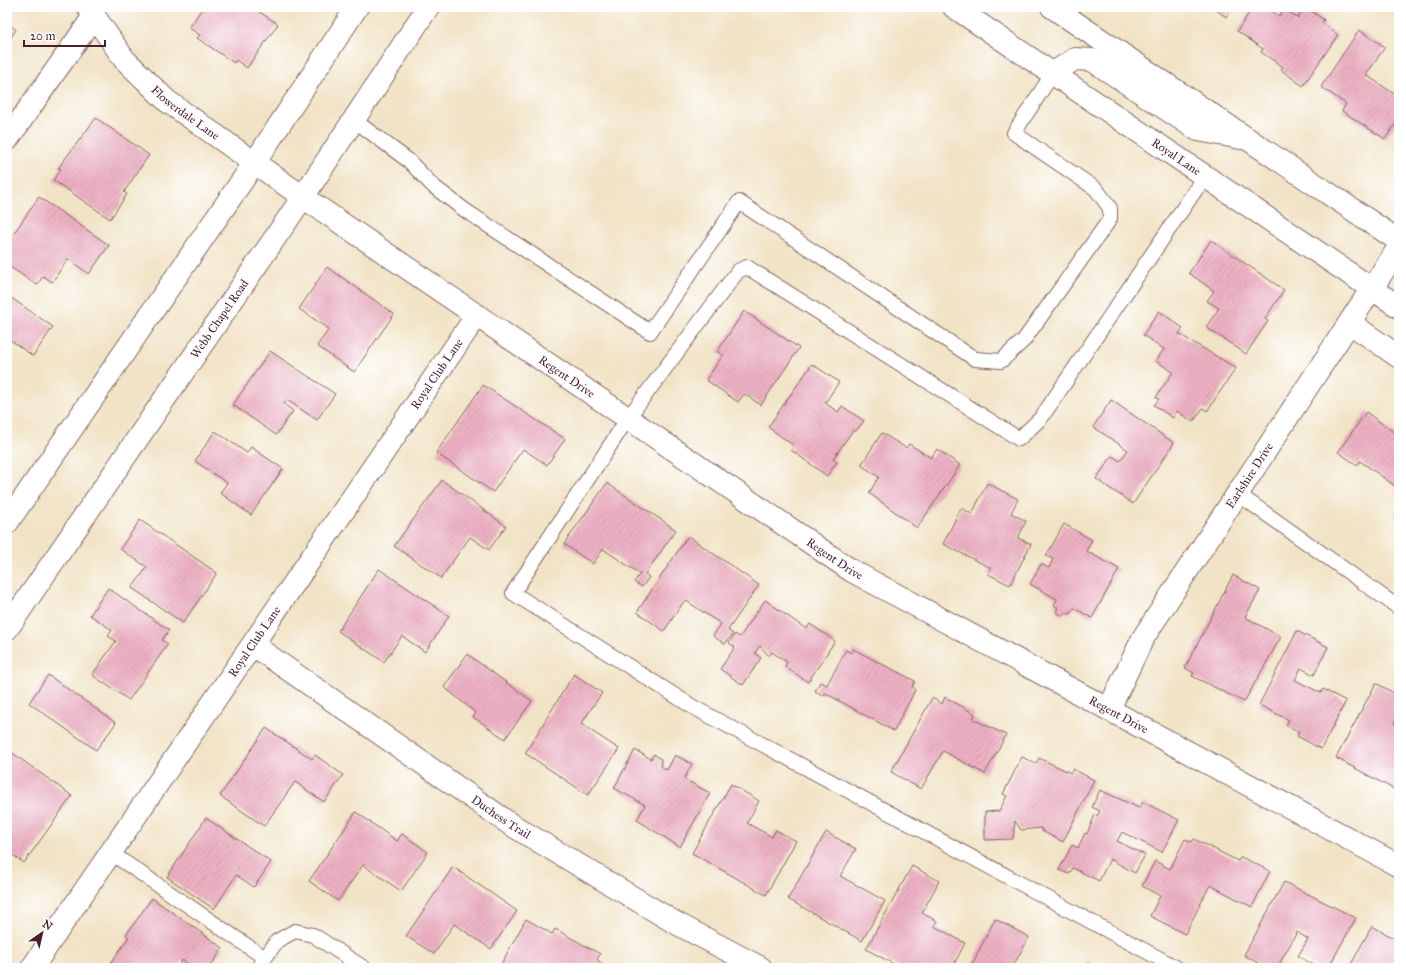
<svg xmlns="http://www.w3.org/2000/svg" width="1406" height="975" font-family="'IM FELL Great Primer',serif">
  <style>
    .building { fill: url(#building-hatch) }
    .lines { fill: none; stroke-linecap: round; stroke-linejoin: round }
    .lane-casing { stroke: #846461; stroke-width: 16 }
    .street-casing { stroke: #846461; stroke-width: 24 }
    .secondary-casing { stroke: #846461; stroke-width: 24 }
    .lane { stroke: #fff; stroke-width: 14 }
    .street { stroke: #fff; stroke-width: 22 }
    .secondary { stroke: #fff; stroke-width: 22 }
    .labels { text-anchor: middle; stroke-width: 3; stroke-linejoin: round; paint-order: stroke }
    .street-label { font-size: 12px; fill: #4a1f2b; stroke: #fff }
  </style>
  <defs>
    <pattern id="building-hatch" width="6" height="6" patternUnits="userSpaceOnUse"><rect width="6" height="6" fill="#ecb0c3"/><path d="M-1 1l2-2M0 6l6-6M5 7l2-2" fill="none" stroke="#cc97a8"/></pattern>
  </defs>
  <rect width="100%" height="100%" fill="#fff"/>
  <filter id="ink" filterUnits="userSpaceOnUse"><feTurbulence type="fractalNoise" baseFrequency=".025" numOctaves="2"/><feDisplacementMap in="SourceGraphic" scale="8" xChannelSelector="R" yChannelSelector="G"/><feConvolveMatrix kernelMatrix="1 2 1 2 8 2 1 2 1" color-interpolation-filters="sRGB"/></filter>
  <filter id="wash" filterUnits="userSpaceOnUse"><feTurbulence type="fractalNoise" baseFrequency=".012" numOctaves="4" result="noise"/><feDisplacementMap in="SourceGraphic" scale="16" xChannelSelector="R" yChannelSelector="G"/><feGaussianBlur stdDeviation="0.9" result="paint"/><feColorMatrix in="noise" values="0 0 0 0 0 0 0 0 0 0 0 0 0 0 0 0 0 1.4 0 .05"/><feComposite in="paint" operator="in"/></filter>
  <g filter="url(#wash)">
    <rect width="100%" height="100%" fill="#f1e3c6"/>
    <g id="blocks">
      <g class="building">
        <polygon points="203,7 252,7 278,24 247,68 236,60 234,63 197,38 200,35 189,28"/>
        <polygon points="1212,7 1232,7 1226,17"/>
        <polygon points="1253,7 1266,7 1279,16 1284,9 1298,18 1302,10 1305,12 1307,8 1324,20 1322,23 1338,35 1303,86 1281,70 1283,67 1261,52 1263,49 1237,31"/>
        <polygon points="7,22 16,30 7,43"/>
        <polygon points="1359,30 1385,47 1366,75 1399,97 1399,119 1385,139 1342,111 1346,104 1321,87"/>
        <polygon points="96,118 149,155 124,192 127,194 110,219 53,180 61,169 58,168"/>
        <polygon points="39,197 109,245 89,274 68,259 52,282 43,276 37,285 7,265 7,243"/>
        <polygon points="1211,240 1284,290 1270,311 1265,319 1268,321 1246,354 1206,327 1219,308 1207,301 1214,291 1189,273"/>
        <polygon points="327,267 394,314 354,372 317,346 329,329 299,309"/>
        <polygon points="7,295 53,327 33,356 9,339 7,342"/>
        <polygon points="744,311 799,348 761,405 744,394 738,402 706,380 723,355 717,352"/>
        <polygon points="1159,311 1183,328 1179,334 1236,368 1207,411 1203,408 1193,422 1177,411 1173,418 1154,405 1159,399 1156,397 1173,372 1156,361 1164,349 1143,335"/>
        <polygon points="270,351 335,394 317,420 287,400 284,404 293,411 276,435 233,405"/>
        <polygon points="812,364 839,382 825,403 838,412 842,406 864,421 855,432 853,430 833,459 837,462 827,476 791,450 794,446 768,427"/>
        <polygon points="483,385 565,439 547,465 523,449 493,492 436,453"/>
        <polygon points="1111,400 1174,443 1133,504 1096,479 1112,456 1120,461 1128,450 1093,427"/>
        <polygon points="1366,412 1399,436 1398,488 1360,461 1357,465 1338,452"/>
        <polygon points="215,431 247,453 251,447 283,469 251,515 220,493 227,483 195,461"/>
        <polygon points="882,433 906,448 909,444 931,458 937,449 960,465 917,528 869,493 879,477 861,465"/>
        <polygon points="442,480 506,526 489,550 470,537 441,578 394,546"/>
        <polygon points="607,483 676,530 645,574 649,577 642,587 634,582 640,574 603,549 593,564 564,544"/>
        <polygon points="987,483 1018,499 1011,513 1026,521 1018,538 1031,544 1010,585 988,574 991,568 943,544 961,508 972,514"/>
        <polygon points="1399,509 1399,519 1395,516"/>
        <polygon points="140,520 217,573 183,623 132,588 147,567 120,549"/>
        <polygon points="1064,524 1092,540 1086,551 1119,569 1092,618 1074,608 1070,614 1065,612 1063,616 1056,612 1058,608 1054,605 1057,599 1030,584 1041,564 1049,568 1053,559 1046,556"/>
        <polygon points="688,536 759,585 728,630 733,634 725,644 713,636 721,624 685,600 664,631 637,612"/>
        <polygon points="379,569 449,616 425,652 402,636 384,662 338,631"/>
        <polygon points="1233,575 1260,590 1245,617 1281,637 1244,702 1192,676 1194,673 1185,668"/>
        <polygon points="108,588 169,630 162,640 168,644 129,700 92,675 116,641 108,636 112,630 90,615"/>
        <polygon points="765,600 806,629 810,624 835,641 808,682 785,667 787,662 772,652 769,656 760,646 755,653 761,658 743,685 720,669 735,647 729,643 735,634 740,637"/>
        <polygon points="1297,631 1328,647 1314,675 1301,668 1295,680 1321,693 1323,689 1346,701 1321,749 1297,736 1299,732 1286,725 1289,720 1259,705"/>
        <polygon points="853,649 915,681 912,686 915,690 894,731 825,693 824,696 815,691 820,682 827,685 846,650 851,653"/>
        <polygon points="467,654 532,701 505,739 473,717 476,713 444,687"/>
        <polygon points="574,674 602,693 581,724 619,749 588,795 525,753"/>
        <polygon points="48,675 116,723 96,750 29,703"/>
        <polygon points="1376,683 1399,696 1399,713 1394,723 1399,726 1399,792 1336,758"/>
        <polygon points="945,697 975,714 973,719 1006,735 985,774 943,751 921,789 891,772 932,698 942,704"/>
        <polygon points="266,728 312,759 315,755 343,775 324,802 295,782 264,826 220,796"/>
        <polygon points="7,749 72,796 24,863 7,851"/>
        <polygon points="635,750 651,759 654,754 661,759 661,766 667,770 675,755 692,764 684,779 710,793 680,847 637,820 645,805 614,788"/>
        <polygon points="1022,757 1036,764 1039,758 1071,773 1073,769 1094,780 1063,842 1042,831 1041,828 1021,830 1015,821 1013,839 985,840 985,812 999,811 1007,796 1003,794"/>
        <polygon points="731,784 759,801 747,823 772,837 776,830 796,841 766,895 692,853"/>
        <polygon points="1100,790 1139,808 1143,802 1179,820 1162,852 1122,832 1117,841 1145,855 1135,873 1110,859 1099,881 1073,868 1069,874 1059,870 1072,845 1078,848 1085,833 1087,834 1095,815 1097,816 1100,811 1092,807"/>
        <polygon points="356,812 397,841 402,834 428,852 401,891 363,865 338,901 309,881"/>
        <polygon points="206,818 271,862 254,887 236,875 214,909 167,877"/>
        <polygon points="826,832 856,849 840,876 885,901 862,941 788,899"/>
        <polygon points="1185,839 1192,842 1194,839 1238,861 1241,857 1270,871 1252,907 1210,885 1185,934 1150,916 1160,896 1142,886 1155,861 1170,869"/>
        <polygon points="912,866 939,881 922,913 937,921 934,926 965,943 952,968 901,968 866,949"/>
        <polygon points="453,867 517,911 491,949 454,924 434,954 406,936"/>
        <polygon points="1284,882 1356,918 1328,968 1319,968 1298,956 1308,939 1297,932 1277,968 1267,968 1244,955"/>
        <polygon points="152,898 223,948 209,968 194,968 182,960 177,968 107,968 129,937 126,935"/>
        <polygon points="526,919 552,934 555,929 600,954 597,960 602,963 599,968 499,968"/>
        <polygon points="995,919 1029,937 1012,968 970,968"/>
        <polygon points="1372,926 1399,941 1399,968 1349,968"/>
        <polygon points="1088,963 1097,968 1085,968"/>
      </g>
    </g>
  </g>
  <g filter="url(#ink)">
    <use href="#blocks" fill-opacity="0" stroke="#846461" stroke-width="1"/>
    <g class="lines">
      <defs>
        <g id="lane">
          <polyline points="354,120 409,161 433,186 466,211 650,332 739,202 975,359 1001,361 1024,340 1110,219 1110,208 1096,189 1014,133 1053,73"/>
          <polyline points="1238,494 1399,608"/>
          <polyline points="111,853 265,958"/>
          <polyline points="258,968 277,941 295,931 313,935 364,968"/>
          <polyline points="1177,968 693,707 513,593 628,418 738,271 747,267 1019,439 1041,418 1205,176"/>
        </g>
        <g id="street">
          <path id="s1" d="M88 7 124 59 167 101 303 197 852 571 1399 866"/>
          <polyline points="7,140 94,16"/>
          <polyline points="1350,323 1399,357"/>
          <path id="s2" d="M253 645 510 824 674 922 761 968"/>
          <path id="s3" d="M1109 709 1143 638 1399 247"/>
          <path id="s4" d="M32 968 477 315"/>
        </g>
        <g id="secondary">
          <path id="s5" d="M954 7 1399 307"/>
          <polyline points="1052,7 1399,241"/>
          <polyline points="1053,73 1075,59 1092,60 1198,130 1241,138"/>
          <polyline points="7,523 255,162 357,7"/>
          <path id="s6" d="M7 629 303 197 428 7"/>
        </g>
      </defs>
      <use href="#lane" class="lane-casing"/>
      <use href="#street" class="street-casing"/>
      <use href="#secondary" class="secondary-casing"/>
      <use href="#lane" class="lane"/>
      <use href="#street" class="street"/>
      <use href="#secondary" class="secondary"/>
    </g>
  </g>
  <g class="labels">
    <g class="street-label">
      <text dy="4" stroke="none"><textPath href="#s1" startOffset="145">Flowerdale Lane</textPath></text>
      <text dy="4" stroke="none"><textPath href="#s5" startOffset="268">Royal Lane</textPath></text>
      <text dy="4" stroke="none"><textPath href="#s6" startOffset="376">Webb Chapel Road</textPath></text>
      <text dy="4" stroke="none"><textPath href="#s4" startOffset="719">Royal Club Lane</textPath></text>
      <text dy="4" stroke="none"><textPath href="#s1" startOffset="609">Regent Drive</textPath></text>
      <text dy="4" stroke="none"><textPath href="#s3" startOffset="273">Earlshire Drive</textPath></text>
      <text dy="4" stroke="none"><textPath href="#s1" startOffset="933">Regent Drive</textPath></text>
      <text dy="4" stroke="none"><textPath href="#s4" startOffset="395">Royal Club Lane</textPath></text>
      <text dy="4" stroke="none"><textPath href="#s1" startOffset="1257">Regent Drive</textPath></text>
      <text dy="4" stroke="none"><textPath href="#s2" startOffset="302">Duchess Trail</textPath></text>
    </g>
  </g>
  <rect width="1406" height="975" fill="none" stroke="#fff" stroke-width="24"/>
  <g transform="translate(42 933) rotate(34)" stroke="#ffffff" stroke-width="3" paint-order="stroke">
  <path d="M0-3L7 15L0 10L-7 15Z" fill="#4a1f2b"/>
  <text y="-6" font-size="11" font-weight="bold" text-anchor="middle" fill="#4a1f2b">N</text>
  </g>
  <path d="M24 40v6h81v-6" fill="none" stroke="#4a1f2b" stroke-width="2"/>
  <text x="30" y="40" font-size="12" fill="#4a1f2b" stroke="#ffffff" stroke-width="3" paint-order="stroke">20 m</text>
</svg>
